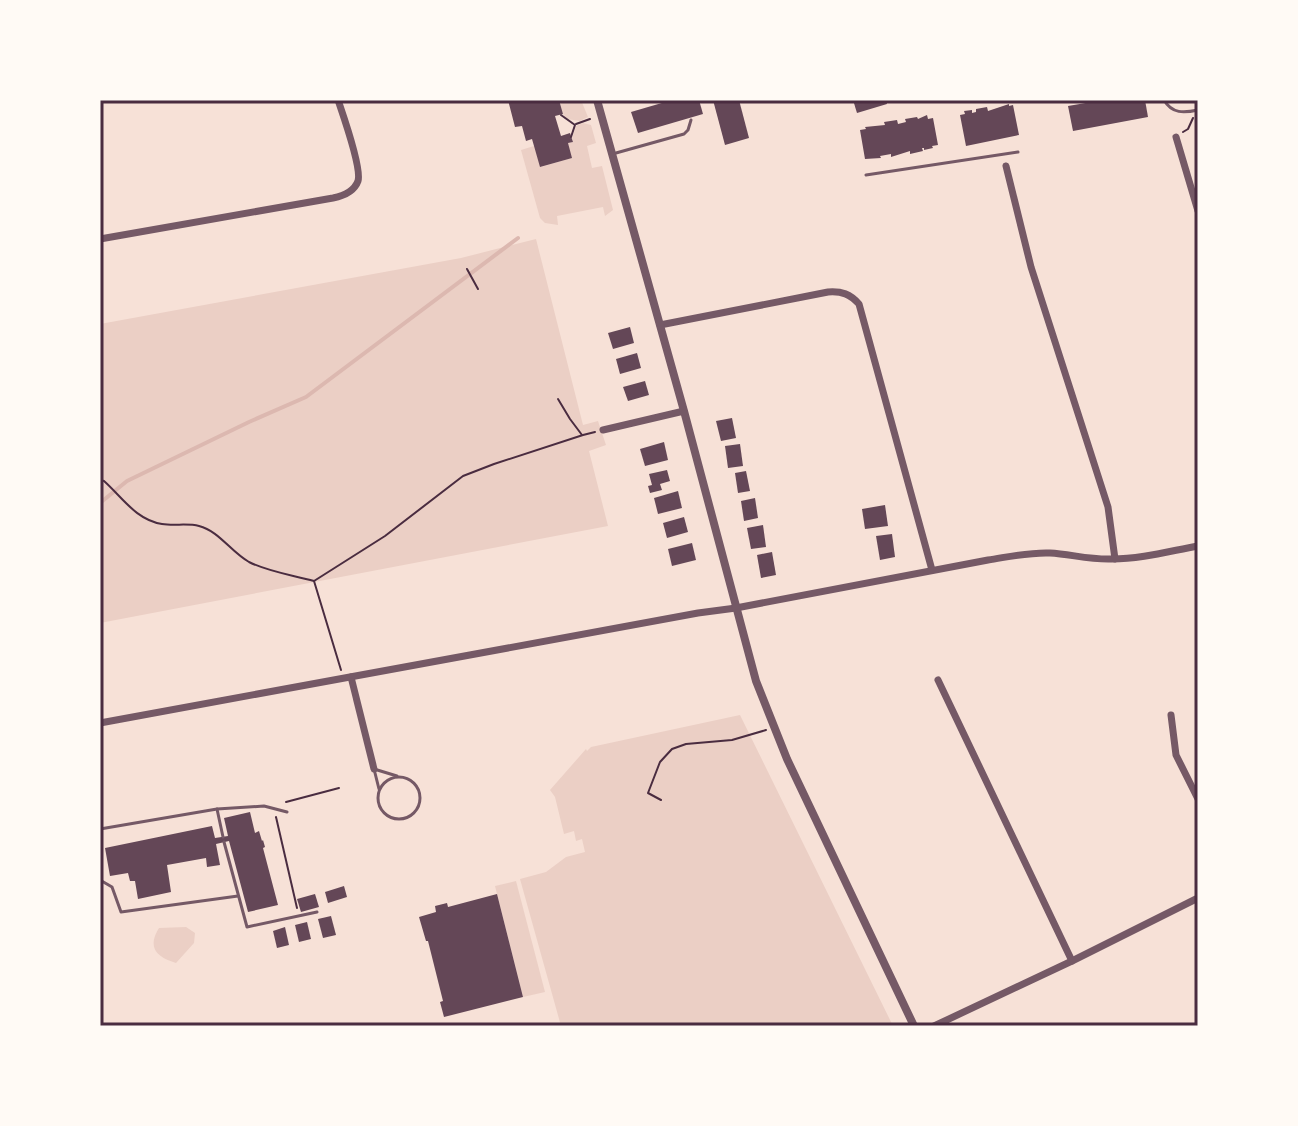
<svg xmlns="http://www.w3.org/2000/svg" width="1298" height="1126" font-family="'Source Sans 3',sans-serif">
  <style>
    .green { fill: #ebcfc5 }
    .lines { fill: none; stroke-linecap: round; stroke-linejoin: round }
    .stream { stroke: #dcb8b0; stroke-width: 4 }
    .building { fill: #644757 }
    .path { stroke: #4a2c40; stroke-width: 2 }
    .service { stroke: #755966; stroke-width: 3 }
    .minor { stroke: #755966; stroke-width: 7 }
    .tertiary { stroke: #755966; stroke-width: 8 }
    .neatline { fill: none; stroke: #4a2c40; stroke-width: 3 }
  </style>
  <rect width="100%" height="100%" fill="#f7e1d7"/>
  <g class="green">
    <polygon points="559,100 581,100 588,117 580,121 567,119 563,114"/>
    <polygon points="583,123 591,125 596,143 587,146 592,168 602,166 613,210 605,216 603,207 557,216 558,225 545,223 540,218 521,150 534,146 541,167 571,158 568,143 573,142 572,138 576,126"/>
    <polygon points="536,239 583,425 598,421 606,445 589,451 608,526 100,623 100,324 461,258"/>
    <polygon points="740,715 893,1026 561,1026 520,879 546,872 566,857 585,852 582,839 576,841 574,831 564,834 555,797 550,790 586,749 587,751 591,747"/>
    <polygon points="516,881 545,992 523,997 495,886"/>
    <path d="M186 927 195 933 194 943 176 963C156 957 147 947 159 928Z"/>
  </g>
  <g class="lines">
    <polyline class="stream" points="100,503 127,481 249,422 306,397 518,238"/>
  </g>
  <g class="building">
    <polygon points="508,100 559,100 563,114 555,116 561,136 570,133 573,142 568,143 572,158 540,167 532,139 526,141 522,126 515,127"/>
    <polygon points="672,100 699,100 703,114 638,133 631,112"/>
    <polygon points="713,100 739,100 749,138 725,145"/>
    <polygon points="853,100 886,100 887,104 857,113"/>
    <polygon points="1103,100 1145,100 1148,117 1073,131 1068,106"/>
    <polygon points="1009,104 1009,106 1013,105 1019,135 966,146 960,115 965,114 964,111 972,110 972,113 976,112 976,109 987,107 988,111"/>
    <polygon points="927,115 928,119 933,118 938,145 932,146 933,148 924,150 924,148 922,148 923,151 910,154 910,151 891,157 891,154 880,156 881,158 865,159 860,130 866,129 865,127 885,125 884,122 897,120 898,124 906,122 905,119 917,117 918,119"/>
    <polygon points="630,327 634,343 613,349 608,333"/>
    <polygon points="637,353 641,368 620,374 616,359"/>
    <polygon points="645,381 649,395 628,401 623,387"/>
    <polygon points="732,418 736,438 721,441 716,421"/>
    <polygon points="664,442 668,460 645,466 640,449"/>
    <polygon points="740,444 743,466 728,468 725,446"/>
    <polygon points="667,470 670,481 660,484 662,490 650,493 648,486 652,485 649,474"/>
    <polygon points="746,471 750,491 738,493 735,473"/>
    <polygon points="678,491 682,508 658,514 654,498"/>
    <polygon points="755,498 758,518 744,521 741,501"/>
    <polygon points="885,505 888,526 865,529 862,509"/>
    <polygon points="684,517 688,532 667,538 663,523"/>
    <polygon points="763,525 766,547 751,549 747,528"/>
    <polygon points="892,534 895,557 880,560 876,536"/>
    <polygon points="692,543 696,560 672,566 668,549"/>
    <polygon points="772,552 776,575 761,578 757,555"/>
    <polygon points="250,812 255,833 259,831 262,841 263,840 265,847 263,848 278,905 248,912 229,841 216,844 220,865 207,867 206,858 167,865 171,892 138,899 135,881 130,881 128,873 110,876 105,848 212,826 215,838 228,836 224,818"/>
    <polygon points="344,886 347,897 328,903 325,892"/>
    <polygon points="315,894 319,907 301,912 297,899"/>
    <polygon points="497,894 523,997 444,1017 440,1002 443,1001 428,941 426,941 419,917 436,912 435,906 447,903 448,907"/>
    <polygon points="331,916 336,935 323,938 318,919"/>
    <polygon points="307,922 311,939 299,942 295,925"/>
    <polygon points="285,927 289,945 277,948 273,931"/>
  </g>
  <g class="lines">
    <g class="path">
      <polyline points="561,115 575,125 571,137"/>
      <polyline points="576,124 590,119"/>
      <polyline points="1183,132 1188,129 1193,118"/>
      <polyline points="467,269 478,289"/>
      <polyline points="558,399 570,419 582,435"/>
      <path d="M100 480 104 481C122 497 136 520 162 524 174 526 188 523 199 526 219 531 231 552 249 562 269 572 292 575 314 581L385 536 463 476 494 464 583 435 595 432"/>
      <polyline points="314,581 341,670"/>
      <polyline points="661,800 648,793 660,762 672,749 686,744 732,740 766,730"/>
      <polyline points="286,802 339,788"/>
      <polyline points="276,817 297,908"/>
    </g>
    <g class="service">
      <path d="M1164 100C1172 114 1184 113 1198 110"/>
      <polyline points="616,153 684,134 688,130 691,120"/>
      <polyline points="866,175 1018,152"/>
      <circle cx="399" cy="798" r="21"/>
      <polyline points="379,789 374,769 397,776"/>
      <polyline points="217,809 264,806 287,812"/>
      <polyline points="100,829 217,809 223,837"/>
      <polyline points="224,842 247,927 317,912"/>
      <polyline points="100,880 112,887 121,912 238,896"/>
    </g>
    <g class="minor">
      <polyline points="1176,137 1198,211"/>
      <polyline points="1006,166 1031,267 1108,507 1115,559"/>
      <path d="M100 239 333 198C343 196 354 192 358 181 362 168 343 115 338 100"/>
      <path d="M660 325 828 292C842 291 850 294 859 304L932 570"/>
      <polyline points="603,430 684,411"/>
      <polyline points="351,677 374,769"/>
      <polyline points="938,680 1072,961"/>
      <polyline points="1171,715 1176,755 1198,799"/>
      <path d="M100 723 698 613 736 608 988 560C1008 557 1029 552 1050 553 1070 554 1090 560 1112 559 1141 559 1170 551 1198 546"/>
      <polyline points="934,1026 1072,961 1198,898"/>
    </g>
    <polyline class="tertiary" points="597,100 684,411 756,681 787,759 914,1026"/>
  </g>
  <rect width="1298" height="1126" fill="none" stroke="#fffaf5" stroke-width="204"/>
  <rect x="102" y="102" width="1094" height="922" class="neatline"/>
</svg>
